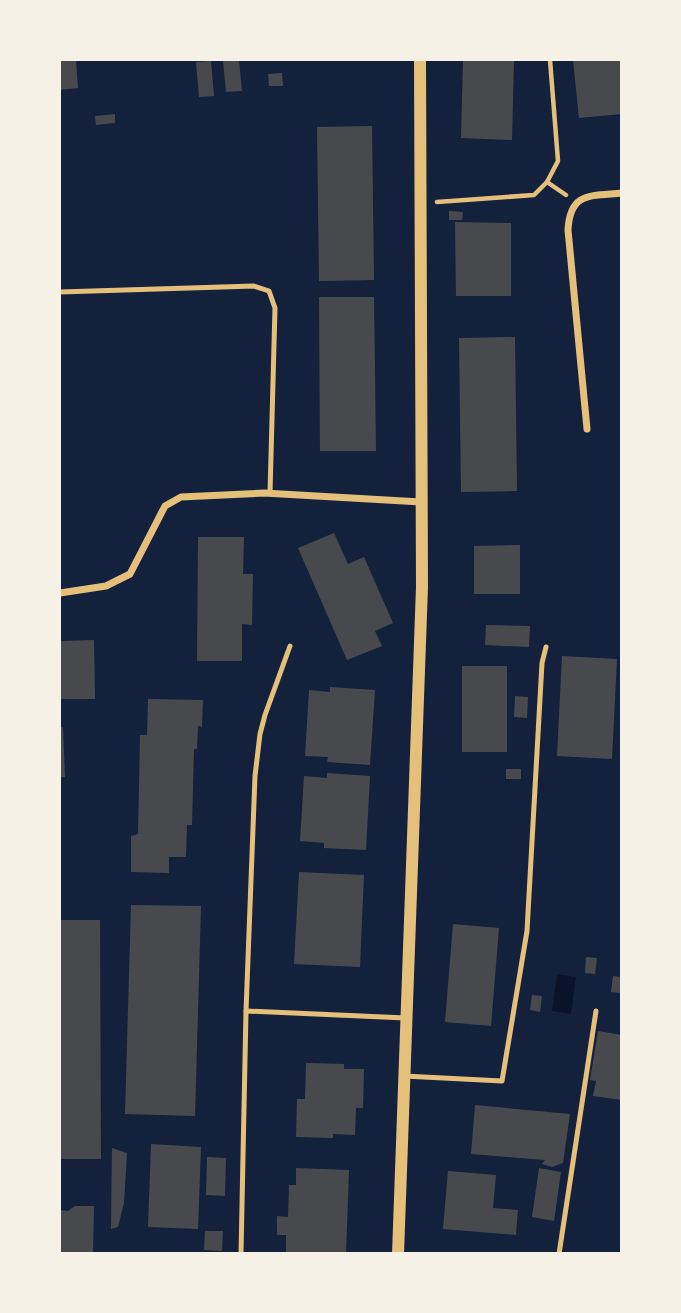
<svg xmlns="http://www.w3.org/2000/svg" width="681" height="1313" font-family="Barlow,sans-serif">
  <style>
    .water { fill: #0b132b }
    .building { fill: #48494c }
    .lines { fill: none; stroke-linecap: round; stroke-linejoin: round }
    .path { stroke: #e5c07b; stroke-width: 4.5 }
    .service { stroke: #e5c07b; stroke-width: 5 }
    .minor { stroke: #e5c07b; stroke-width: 7 }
    .tertiary { stroke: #e5c07b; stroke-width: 12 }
  </style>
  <rect width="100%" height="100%" fill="#14213d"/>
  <polygon class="water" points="557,974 576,977 571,1014 552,1011"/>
  <g class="building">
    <polygon points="60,60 76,60 78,88 60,90"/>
    <polygon points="239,60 242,91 226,92 223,61"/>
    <polygon points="463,60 514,60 512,140 461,138"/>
    <polygon points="573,60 622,60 622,114 579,118"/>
    <polygon points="211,61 214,96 199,97 196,62"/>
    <polygon points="282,73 283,86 269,86 268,74"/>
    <polygon points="115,114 115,123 96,125 95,116"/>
    <polygon points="372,126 374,280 319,281 317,127"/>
    <polygon points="449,211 463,212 462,220 449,220"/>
    <polygon points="455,222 511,223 511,296 456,296"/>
    <polygon points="319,297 374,297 376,451 320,451"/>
    <polygon points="515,337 517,491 461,492 459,338"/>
    <polygon points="334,533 348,564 364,557 393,623 375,631 382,646 347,660 298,548"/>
    <polygon points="198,537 244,537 243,574 253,574 252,625 242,624 242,661 197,661"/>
    <polygon points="520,545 520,594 474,594 474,546"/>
    <polygon points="486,625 530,626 529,647 485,645"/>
    <polygon points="94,640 95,699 60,699 60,641"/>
    <polygon points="562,656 617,659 612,759 557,756"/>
    <rect x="462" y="666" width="45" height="86"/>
    <polygon points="330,687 375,690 370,765 327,762 328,757 305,756 309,690 330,692"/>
    <polygon points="515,696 528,697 527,718 514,717"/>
    <polygon points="148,699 203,700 202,727 198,726 197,749 194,749 192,825 187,825 186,857 169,857 169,873 131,872 131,836 138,834 140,735 147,735"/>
    <polygon points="63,727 65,777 60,777 60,728"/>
    <rect x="506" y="769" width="15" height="10"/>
    <polygon points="327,773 370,776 366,850 324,848 324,843 300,841 304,776 327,778"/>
    <polygon points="299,872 364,875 360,967 294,964"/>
    <polygon points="131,905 201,906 195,1116 125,1114"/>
    <polygon points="60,920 100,920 101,1159 60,1159"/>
    <polygon points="453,924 499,928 491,1026 445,1022"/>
    <polygon points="586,957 597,958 595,974 585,973"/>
    <polygon points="613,976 622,977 622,993 611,992"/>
    <polygon points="532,995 542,996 540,1012 530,1010"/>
    <polygon points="598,1031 622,1035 622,1100 593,1096 596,1081 590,1080"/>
    <polygon points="306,1063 344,1064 344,1069 364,1069 363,1108 356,1108 355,1135 333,1134 333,1138 296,1137 297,1099 305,1099"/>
    <polygon points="475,1105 570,1114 563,1163 552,1167 542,1164 545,1160 471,1154"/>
    <polygon points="151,1144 201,1147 198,1229 148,1227"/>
    <polygon points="112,1148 127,1153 124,1203 118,1227 111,1229"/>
    <polygon points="207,1157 226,1158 225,1196 206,1195"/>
    <polygon points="296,1168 349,1170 346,1254 286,1253 286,1235 277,1235 277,1216 288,1217 289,1185 296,1185"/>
    <polygon points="539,1168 561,1172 554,1221 532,1217"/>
    <polygon points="448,1171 496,1175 493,1208 518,1210 516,1235 443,1229"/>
    <polygon points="75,1206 94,1206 93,1254 60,1254 60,1210 68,1211"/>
    <polygon points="205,1231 223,1231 222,1251 204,1250"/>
  </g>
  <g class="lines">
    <g class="path">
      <polyline points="547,182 558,161 550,60"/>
      <polyline points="437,202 534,195 547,182 566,195"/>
    </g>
    <g class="service">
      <polyline points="60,292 254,286 269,291 275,308 270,493"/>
      <polyline points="246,1011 406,1018"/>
      <polyline points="404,1076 502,1081 527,931 542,663 546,647"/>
      <polyline points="241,1254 246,1011 255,776 260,734 265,715 290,646"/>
      <polyline points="559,1254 596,1011"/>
    </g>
    <g class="minor">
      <path d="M587 429 568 230C570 192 590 196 622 193"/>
      <polyline points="60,593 106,586 130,574 165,506 181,497 264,493 421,502"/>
    </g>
    <polyline class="tertiary" points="398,1254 422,587 420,60"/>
  </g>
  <rect width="681" height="1313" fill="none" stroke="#f6f1e7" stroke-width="122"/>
</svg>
